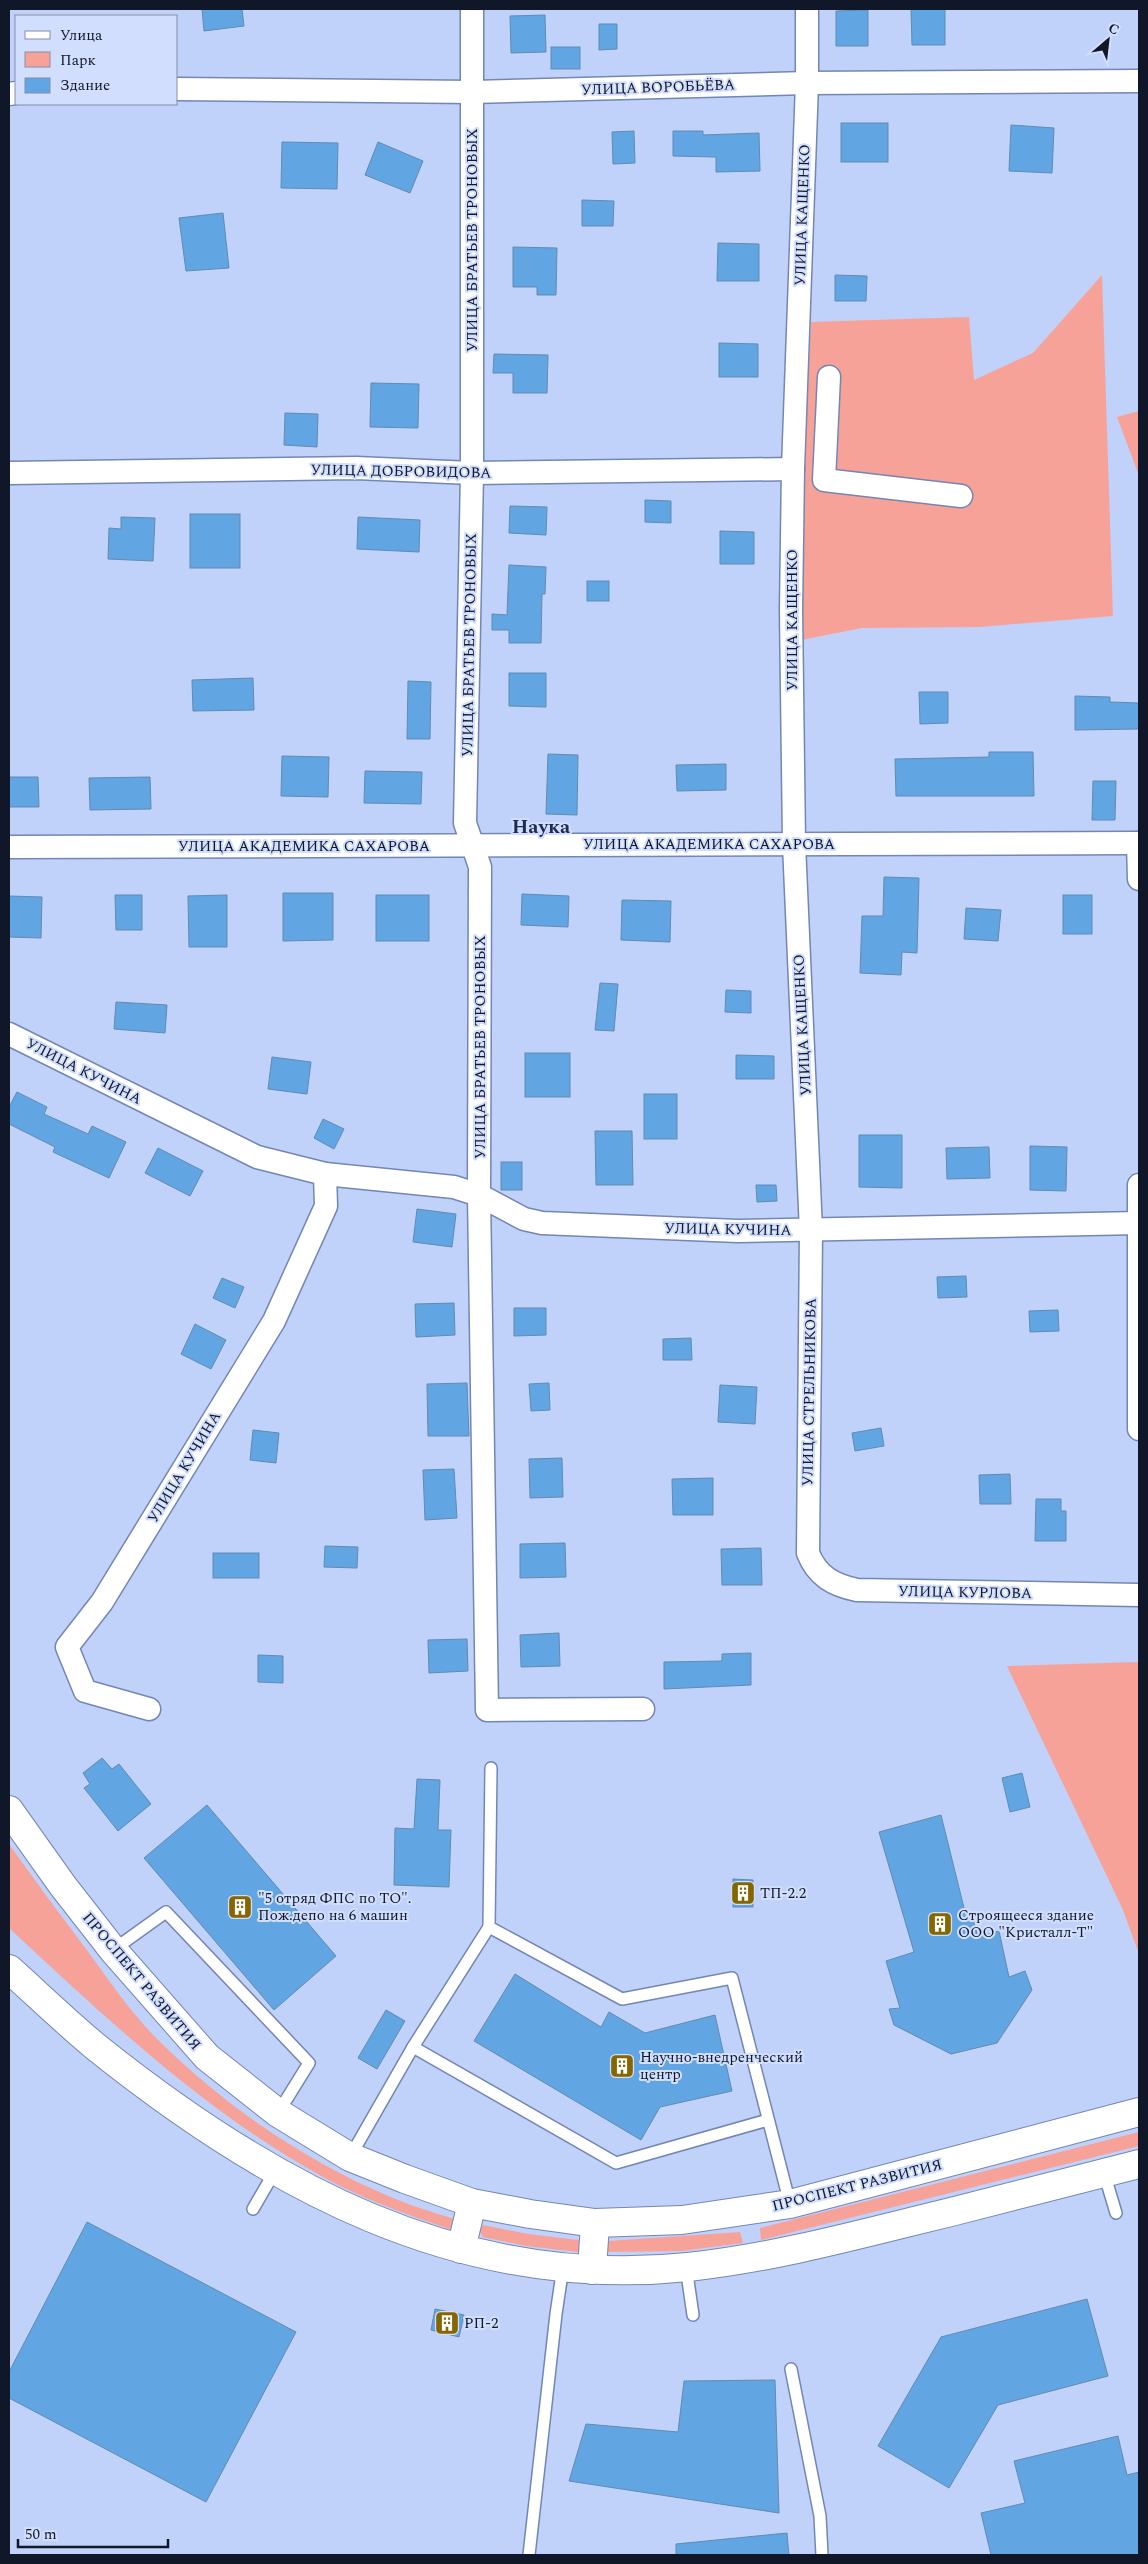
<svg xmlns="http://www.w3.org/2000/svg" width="1148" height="2564" font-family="Spectral,serif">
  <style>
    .green { fill: #f7a298 }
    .building { fill: #61a5e2; stroke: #618bb1 }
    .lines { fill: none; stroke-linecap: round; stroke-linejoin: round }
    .lane-casing { stroke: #7386b4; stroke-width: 14 }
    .street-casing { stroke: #7386b4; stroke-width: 25 }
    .secondary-casing { stroke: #7386b4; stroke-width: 30 }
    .lane { stroke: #fff; stroke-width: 11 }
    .street { stroke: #fff; stroke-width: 22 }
    .secondary { stroke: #fff; stroke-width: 28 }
    .labels { text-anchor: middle; stroke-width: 4; stroke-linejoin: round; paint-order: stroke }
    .street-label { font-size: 15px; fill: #101728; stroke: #d1defd }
    .poi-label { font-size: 15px; fill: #101728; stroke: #d1defd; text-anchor: start }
    .district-label { font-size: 20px; font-weight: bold; fill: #1e2c53; stroke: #d1defd }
  </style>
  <rect width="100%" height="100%" fill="#c0d1fa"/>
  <g class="green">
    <polygon points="1102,275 1113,616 980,627 862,628 796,641 811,322 969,317 974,380 1033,353"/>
    <polygon points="1139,411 1139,473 1138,473 1117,417"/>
    <polygon points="1139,1662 1139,1954 1123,1910 1007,1666"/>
    <path d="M9 1844C36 1882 64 1920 92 1957 113 1986 133 2015 158 2040 225 2106 306 2162 393 2198 412 2206 433 2212 454 2219L456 2221 454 2227 449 2229C406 2214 363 2199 323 2177 205 2112 107 2019 9 1928Z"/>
    <polygon points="1139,2132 1139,2146 761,2240 760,2228"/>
    <polygon points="483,2225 528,2234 578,2240 582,2242 582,2249 578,2252 526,2246 483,2237 479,2230"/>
    <polygon points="740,2232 743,2243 682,2251 608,2252 606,2250 605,2243 608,2241"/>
  </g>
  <g class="building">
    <polygon points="202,9 242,9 244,26 204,31"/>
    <polygon points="911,9 945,9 945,45 912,45"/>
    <polygon points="868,10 868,46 836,46 836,11"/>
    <polygon points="545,15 546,52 511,53 510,16"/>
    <polygon points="599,24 617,24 617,49 599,50"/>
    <rect x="551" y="47" width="29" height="22"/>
    <rect x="841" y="123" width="47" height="39"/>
    <polygon points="1011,125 1054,128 1052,173 1009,171"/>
    <polygon points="634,131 635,163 613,164 612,132"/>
    <polygon points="673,131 703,131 703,135 759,133 760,171 716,172 716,157 673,156"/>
    <polygon points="282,142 338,143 337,189 281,188"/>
    <polygon points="378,142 423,161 410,193 365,175"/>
    <polygon points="582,200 614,201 613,226 582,226"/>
    <polygon points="223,213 229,268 186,271 179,218"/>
    <polygon points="718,243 759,244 759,281 717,281"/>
    <polygon points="513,247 557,248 556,295 537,295 537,287 513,287"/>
    <polygon points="835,275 867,276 866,301 835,301"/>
    <polygon points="719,343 758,344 758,377 719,377"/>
    <polygon points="494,354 548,355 547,393 513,393 513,373 493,373"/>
    <polygon points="371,383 419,384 418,428 370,427"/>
    <polygon points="285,413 318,414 317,447 284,445"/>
    <polygon points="645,500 671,501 671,523 645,522"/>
    <polygon points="510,506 547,507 546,535 509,533"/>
    <rect x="190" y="514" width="50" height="54"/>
    <polygon points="121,517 155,518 153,561 108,559 109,528 121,529"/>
    <polygon points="358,517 420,520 419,552 357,549"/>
    <polygon points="720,531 754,532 754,564 720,564"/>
    <polygon points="509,565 546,567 545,594 542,594 541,643 509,643 509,630 492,630 492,614 507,615"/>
    <rect x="587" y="581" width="22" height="20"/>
    <polygon points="509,673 546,673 546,707 509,706"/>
    <polygon points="253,678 254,710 193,711 192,680"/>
    <polygon points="408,681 431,682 430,739 407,739"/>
    <polygon points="919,692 948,692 948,723 920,724"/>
    <polygon points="1075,696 1110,697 1110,702 1139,703 1139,729 1075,730"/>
    <polygon points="989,752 1033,752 1034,796 896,796 895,759 989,757"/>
    <polygon points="548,754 578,755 577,815 546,814"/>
    <polygon points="282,756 329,757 328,797 281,796"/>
    <polygon points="726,764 726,790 677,791 676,765"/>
    <polygon points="365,771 422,772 421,804 364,803"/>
    <polygon points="9,777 38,777 39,807 9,807"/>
    <polygon points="150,777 151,809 90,810 89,778"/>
    <polygon points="1093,781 1116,781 1115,820 1092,820"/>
    <polygon points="884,877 919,878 917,953 902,952 901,975 860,973 862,916 883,916"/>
    <polygon points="283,893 333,893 333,940 283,941"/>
    <polygon points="522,894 569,896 568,927 521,925"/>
    <polygon points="115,895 142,895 142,930 116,930"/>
    <polygon points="227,895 227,947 189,947 188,896"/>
    <rect x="376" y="895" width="53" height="46"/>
    <rect x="1063" y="895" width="29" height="39"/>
    <polygon points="9,896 42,897 41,938 9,937"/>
    <polygon points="622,900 671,901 670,942 621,940"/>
    <polygon points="966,908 1001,910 998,941 964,939"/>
    <polygon points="600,983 618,984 614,1031 595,1030"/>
    <polygon points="726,990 751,991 751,1013 725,1012"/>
    <polygon points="116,1002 167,1005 165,1033 114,1029"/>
    <rect x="525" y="1053" width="45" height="44"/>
    <polygon points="736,1055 774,1056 774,1079 736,1079"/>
    <polygon points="272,1057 311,1062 307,1094 268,1089"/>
    <polygon points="17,1092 47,1107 44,1114 88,1134 92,1126 126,1142 109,1178 53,1152 55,1147 9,1124 9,1107"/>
    <rect x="644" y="1094" width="33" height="45"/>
    <polygon points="323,1119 344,1129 334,1149 314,1138"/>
    <polygon points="595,1131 632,1131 633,1185 596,1185"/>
    <polygon points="859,1135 902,1135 902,1188 859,1187"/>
    <polygon points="1030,1146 1067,1147 1066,1191 1030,1190"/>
    <polygon points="989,1147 990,1178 947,1179 946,1148"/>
    <polygon points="158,1148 203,1171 190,1196 145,1173"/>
    <rect x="501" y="1162" width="21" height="28"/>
    <polygon points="756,1185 776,1185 777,1201 757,1202"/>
    <polygon points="417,1209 456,1214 452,1247 413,1242"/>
    <polygon points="966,1276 967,1297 938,1298 937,1277"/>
    <polygon points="222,1278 244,1287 235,1308 213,1298"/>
    <polygon points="454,1303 455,1335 416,1337 415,1304"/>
    <polygon points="514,1308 546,1308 546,1335 514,1336"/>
    <polygon points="1058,1310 1059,1331 1030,1332 1029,1311"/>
    <polygon points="195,1324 226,1340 211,1369 181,1354"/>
    <polygon points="691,1338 692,1360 663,1360 663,1339"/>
    <polygon points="467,1383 469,1436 428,1436 427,1384"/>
    <polygon points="549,1383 550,1410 531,1411 529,1384"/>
    <polygon points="720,1385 757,1387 755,1424 718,1422"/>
    <polygon points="881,1428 884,1446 855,1451 852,1433"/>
    <polygon points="253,1430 279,1433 276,1463 250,1460"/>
    <polygon points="562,1458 563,1497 530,1498 529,1459"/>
    <polygon points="454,1469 457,1518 425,1520 423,1470"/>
    <polygon points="1010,1474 1011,1504 980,1504 979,1475"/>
    <polygon points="713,1478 713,1515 673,1515 672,1479"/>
    <polygon points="1036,1499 1061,1499 1061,1511 1066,1511 1066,1541 1035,1541"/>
    <polygon points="565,1543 566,1577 520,1578 520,1544"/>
    <polygon points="325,1546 358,1547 357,1568 324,1567"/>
    <polygon points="761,1548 762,1585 722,1585 721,1549"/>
    <rect x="213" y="1553" width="46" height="25"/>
    <polygon points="559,1633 560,1666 521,1667 520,1635"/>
    <polygon points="467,1639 468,1671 429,1673 428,1640"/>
    <polygon points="751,1653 751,1685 664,1689 664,1662 722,1661 722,1654"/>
    <polygon points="258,1655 283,1656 283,1683 258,1682"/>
    <polygon points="102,1758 112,1769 119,1764 151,1804 118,1831 84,1788 90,1784 83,1773"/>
    <polygon points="1022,1773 1030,1807 1010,1812 1002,1778"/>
    <polygon points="417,1779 440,1780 438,1830 451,1830 449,1887 394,1885 395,1828 414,1829"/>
    <polygon points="207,1805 336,1956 274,2010 144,1858"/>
    <polygon points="941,1815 966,1916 972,1915 978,1937 999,1931 1009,1977 1025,1971 1032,1990 997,2043 951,2054 894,2025 889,2009 900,2008 886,1961 914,1952 879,1832"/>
    <polygon points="733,1879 753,1880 753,1907 733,1907"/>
    <polygon points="515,1974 601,2027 609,2012 645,2033 715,2015 732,2091 660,2107 641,2140 474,2041"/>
    <polygon points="386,2010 405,2021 377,2069 358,2058"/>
    <polygon points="87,2222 296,2332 206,2502 9,2398 9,2372"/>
    <polygon points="1087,2299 1108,2376 998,2405 949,2488 878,2446 941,2337"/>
    <polygon points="435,2309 464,2315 459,2337 431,2330"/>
    <polygon points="775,2380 779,2513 569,2481 586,2424 678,2432 684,2381"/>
    <polygon points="1118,2436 1127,2475 1139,2472 1139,2555 991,2555 981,2513 1025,2503 1014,2461"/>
    <polygon points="787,2533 789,2555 676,2555 676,2544"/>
  </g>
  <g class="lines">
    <defs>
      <g id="lane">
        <polyline points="491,1768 489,1927 622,1999 732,1978 790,2204"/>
        <polyline points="113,1950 166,1912 309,2063 278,2113"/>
        <polyline points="413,2047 616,2163 768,2120"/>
        <polyline points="350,2157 413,2047 489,1927"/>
        <polyline points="1104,2173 1116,2213"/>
        <polyline points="253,2209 275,2171"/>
        <polyline points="686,2267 693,2315"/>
        <polyline points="791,2369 820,2516 822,2555"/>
        <polyline points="529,2555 556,2314 563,2267"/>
      </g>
      <g id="street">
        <polyline points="472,9 472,473 465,823 480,867 479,1195 487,1710 643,1709"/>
        <path d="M807 9V83L793 469 791 610 794 844 811 1231 808 1553C817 1576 833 1585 857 1590L1139 1595"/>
        <polyline points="176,89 473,92 807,83 1139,81"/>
        <polyline points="9,94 16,93"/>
        <polyline points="829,377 824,480 961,496"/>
        <polyline points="9,473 356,468 472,473 793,469"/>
        <polyline points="1138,843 1139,879"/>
        <polyline points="9,847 1139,843"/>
        <polyline points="9,1034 257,1157 325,1174 454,1187 479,1195 524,1219 542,1223 738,1231 1139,1223"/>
        <polyline points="1139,1185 1139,1429"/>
        <polyline points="149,1709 85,1691 67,1647 102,1602 274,1321 326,1206 325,1174"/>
      </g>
      <g id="secondary">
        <polyline points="9,1810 63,1886 113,1950 207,2057 278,2113 350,2157 405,2179 472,2203 530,2214 595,2223 682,2220 790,2204 1139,2112"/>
        <path d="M9 1969C38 1995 66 2022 96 2047 268 2185 460 2291 688 2267 762 2259 834 2241 906 2223 984 2204 1062 2184 1139 2164"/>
        <polyline points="461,2249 472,2203"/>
        <polyline points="592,2270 595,2223"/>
      </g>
    </defs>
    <use href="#lane" class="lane-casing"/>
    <use href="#street" class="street-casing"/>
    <use href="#secondary" class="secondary-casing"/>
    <use href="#lane" class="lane"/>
    <use href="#street" class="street"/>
    <use href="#secondary" class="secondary"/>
  </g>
  <defs>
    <symbol id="building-square" viewBox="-11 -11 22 22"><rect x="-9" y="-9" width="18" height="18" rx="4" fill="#856600" stroke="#d1defd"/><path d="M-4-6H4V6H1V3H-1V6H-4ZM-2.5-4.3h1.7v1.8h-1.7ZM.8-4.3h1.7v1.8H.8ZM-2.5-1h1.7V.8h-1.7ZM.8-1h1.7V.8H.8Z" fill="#fff"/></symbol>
  </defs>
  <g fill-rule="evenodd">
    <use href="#building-square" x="729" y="1879" width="28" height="28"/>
    <use href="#building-square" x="226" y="1893" width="28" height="28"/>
    <use href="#building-square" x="926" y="1910" width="28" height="28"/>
    <use href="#building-square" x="608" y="2052" width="28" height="28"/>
    <use href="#building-square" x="433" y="2309" width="28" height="28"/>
  </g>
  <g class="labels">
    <g class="street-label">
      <text transform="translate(658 87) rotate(-2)" y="5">УЛИЦА ВОРОБЬЁВА</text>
      <text transform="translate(802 215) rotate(-88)" y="5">УЛИЦА КАЩЕНКО</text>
      <text transform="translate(472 240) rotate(-90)" y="5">УЛИЦА БРАТЬЕВ ТРОНОВЫХ</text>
      <text transform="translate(401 471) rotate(1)" y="5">УЛИЦА ДОБРОВИДОВА</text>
      <text transform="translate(792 620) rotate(-90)" y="5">УЛИЦА КАЩЕНКО</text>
      <text transform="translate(469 645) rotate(-89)" y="5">УЛИЦА БРАТЬЕВ ТРОНОВЫХ</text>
      <text x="709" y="849">УЛИЦА АКАДЕМИКА САХАРОВА</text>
      <text x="304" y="851">УЛИЦА АКАДЕМИКА САХАРОВА</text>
      <text transform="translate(802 1025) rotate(-93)" y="5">УЛИЦА КАЩЕНКО</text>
      <text transform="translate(480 1047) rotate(-90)" y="5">УЛИЦА БРАТЬЕВ ТРОНОВЫХ</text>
      <text transform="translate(84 1071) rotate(27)" y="5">УЛИЦА КУЧИНА</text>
      <text transform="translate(728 1229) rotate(1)" y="5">УЛИЦА КУЧИНА</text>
      <text transform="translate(809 1392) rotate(-89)" y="5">УЛИЦА СТРЕЛЬНИКОВА</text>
      <text transform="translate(184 1467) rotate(-59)" y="5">УЛИЦА КУЧИНА</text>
      <text transform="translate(965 1592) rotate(1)" y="5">УЛИЦА КУРЛОВА</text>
      <text transform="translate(142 1981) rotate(50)" y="5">ПРОСПЕКТ РАЗВИТИЯ</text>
      <text transform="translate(857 2185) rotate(-14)" y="5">ПРОСПЕКТ РАЗВИТИЯ</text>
    </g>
    <g class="poi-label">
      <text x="760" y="1898">ТП-2.2</text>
      <text x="258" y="1903">"5 отряд ФПС по ТО".<tspan x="258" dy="17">Пож.депо на 6 машин</tspan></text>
      <text x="958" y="1920">Строящееся здание<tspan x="958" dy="17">ООО "Кристалл-Т"</tspan></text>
      <text x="640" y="2062">Научно-внедренческий<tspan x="640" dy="17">центр</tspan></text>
      <text x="464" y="2328">РП-2</text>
    </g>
    <g class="district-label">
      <text x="541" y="833">Наука</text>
    </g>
  </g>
  <rect width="1148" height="2564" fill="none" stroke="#101728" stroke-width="20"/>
  <rect x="15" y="15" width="162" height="90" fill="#d1defd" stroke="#848ea8"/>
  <rect x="25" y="31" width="25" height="8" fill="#ffffff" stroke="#848ea8"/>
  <text x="60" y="40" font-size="15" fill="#101728">Улица</text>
  <rect x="25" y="52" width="25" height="15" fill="#f7a298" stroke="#848ea8"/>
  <text x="60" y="65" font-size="15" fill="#101728">Парк</text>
  <rect x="25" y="78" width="25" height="15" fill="#61a5e2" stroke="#848ea8"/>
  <text x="60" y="90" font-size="15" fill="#101728">Здание</text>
  <g transform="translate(1108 40) rotate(28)" stroke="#d1defd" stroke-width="4" paint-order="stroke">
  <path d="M0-4L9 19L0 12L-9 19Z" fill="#101728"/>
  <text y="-8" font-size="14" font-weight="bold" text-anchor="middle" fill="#101728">С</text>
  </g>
  <path d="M18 2539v8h150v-8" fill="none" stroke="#101728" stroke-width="2.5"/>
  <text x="25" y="2539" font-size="15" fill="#101728" stroke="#d1defd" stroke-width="4" paint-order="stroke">50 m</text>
</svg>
